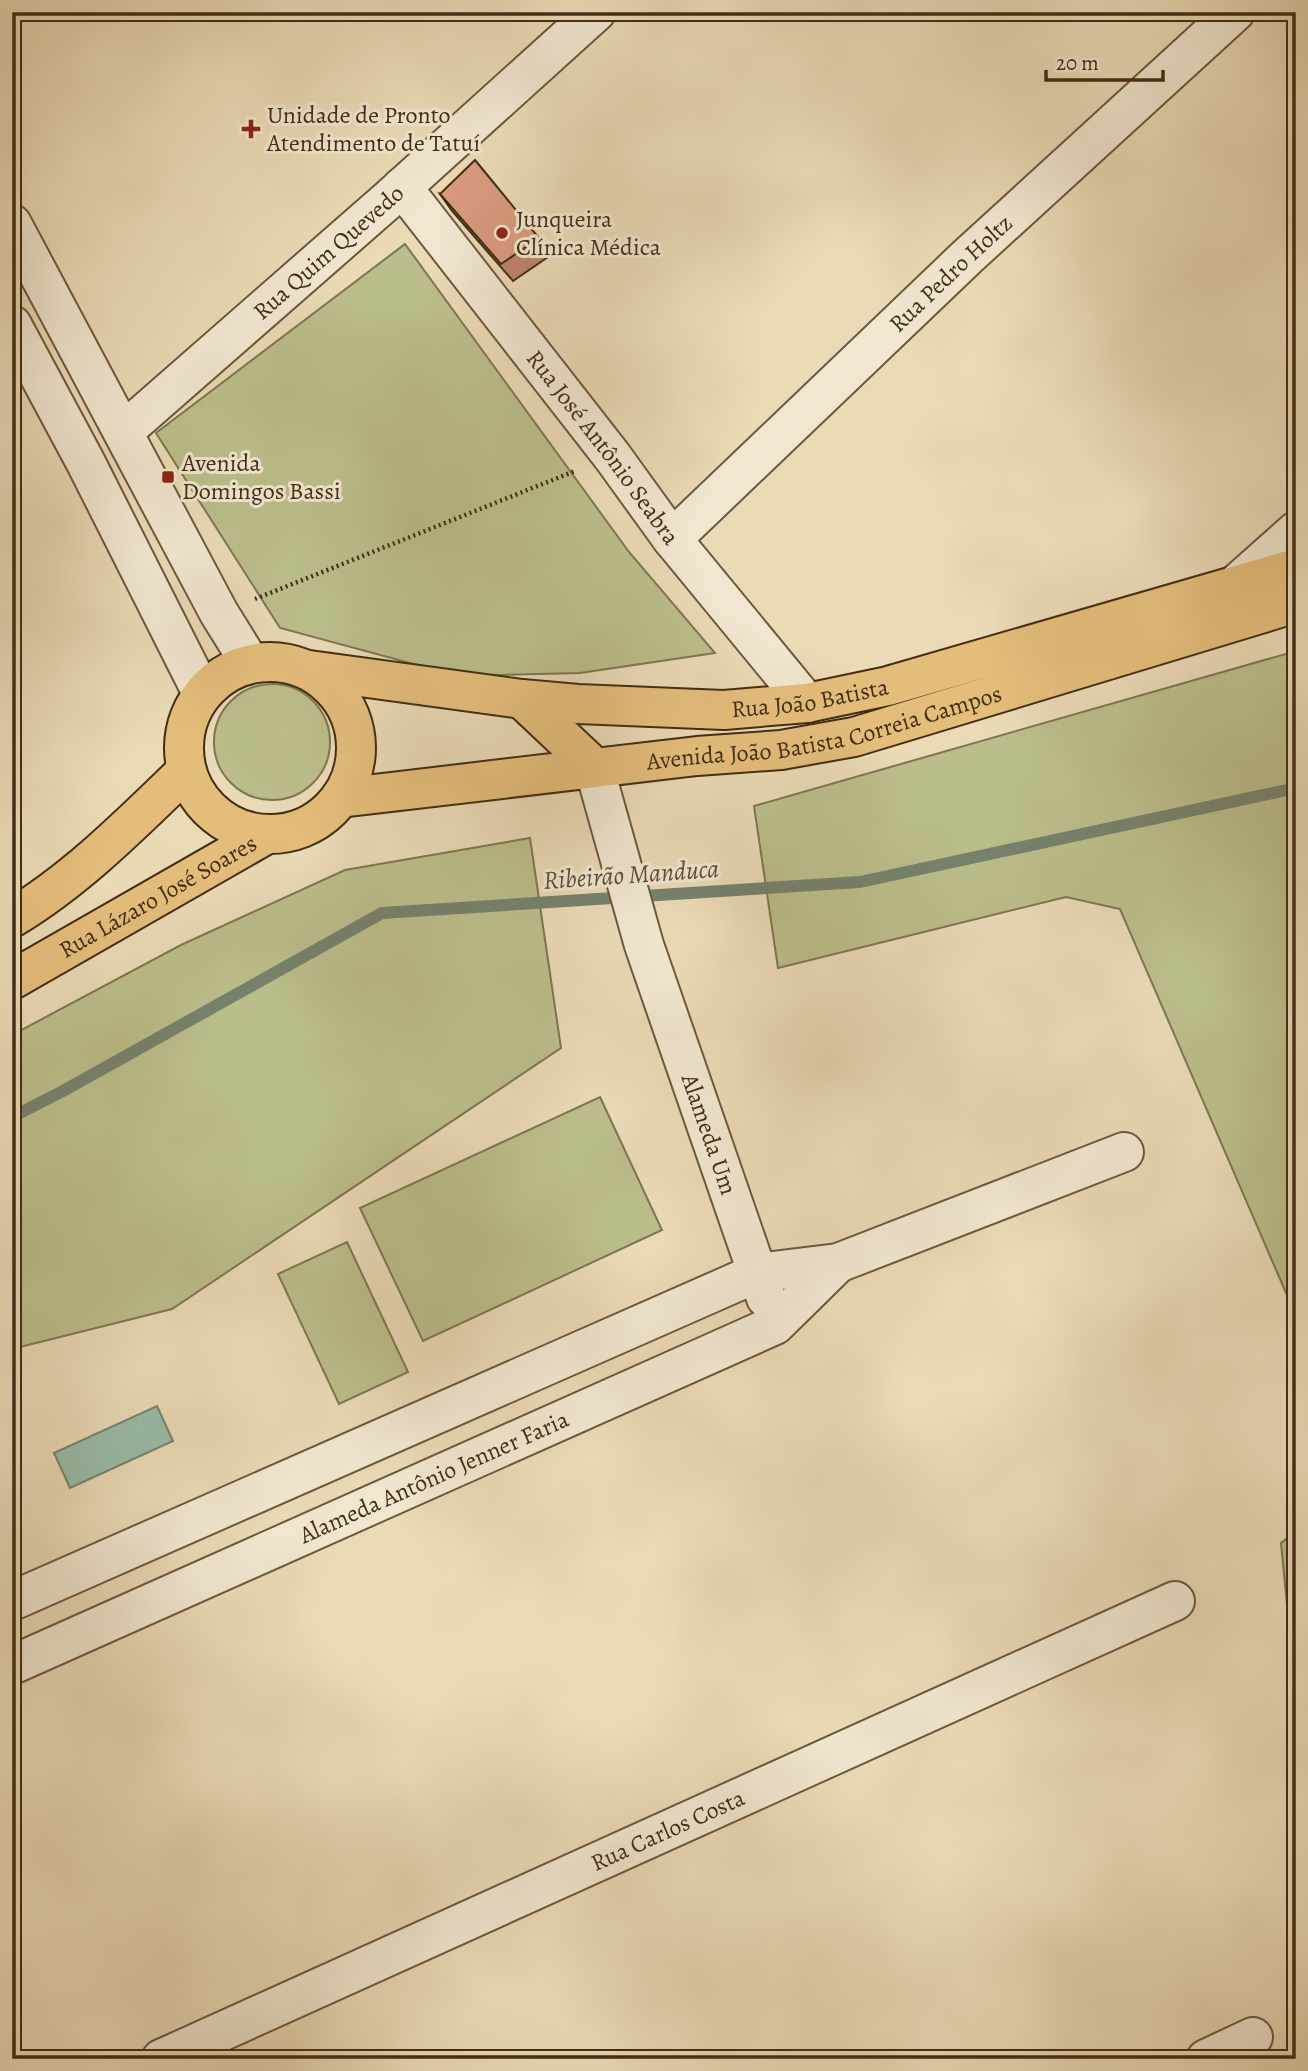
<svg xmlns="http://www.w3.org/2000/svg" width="1308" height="2071" font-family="Alegreya,serif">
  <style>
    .green { fill: #bbbe8b; stroke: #7e7650; stroke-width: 2 }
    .water { fill: #99bba8; stroke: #76826d; stroke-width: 2 }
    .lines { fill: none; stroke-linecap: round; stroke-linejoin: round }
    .stream { stroke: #76826d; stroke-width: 12 }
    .minor-casing { stroke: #6c583c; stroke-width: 42 }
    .major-casing { stroke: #422d14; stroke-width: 42 }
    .path { stroke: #422d14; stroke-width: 4.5; stroke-dasharray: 2 3.5; stroke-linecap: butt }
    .minor { stroke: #f1e7d0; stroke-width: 38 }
    .major { stroke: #e5bd7b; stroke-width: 38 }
    .wall { fill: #bb846c; stroke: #422d14; stroke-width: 2 }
    .building { fill: #d9997e; stroke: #422d14; stroke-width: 2 }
    .poi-dot { fill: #8f2418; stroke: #f1e7d0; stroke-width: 2.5 }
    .labels { text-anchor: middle; stroke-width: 6; stroke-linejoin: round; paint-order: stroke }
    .poi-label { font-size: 24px; fill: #422d14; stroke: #f1e7d0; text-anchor: start }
    .street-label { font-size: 24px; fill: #422d14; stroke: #f1e7d0 }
    .water-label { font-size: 26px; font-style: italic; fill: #585039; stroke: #f1e7d0 }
  </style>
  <rect width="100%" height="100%" fill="#eadab6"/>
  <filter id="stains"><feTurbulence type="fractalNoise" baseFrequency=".00286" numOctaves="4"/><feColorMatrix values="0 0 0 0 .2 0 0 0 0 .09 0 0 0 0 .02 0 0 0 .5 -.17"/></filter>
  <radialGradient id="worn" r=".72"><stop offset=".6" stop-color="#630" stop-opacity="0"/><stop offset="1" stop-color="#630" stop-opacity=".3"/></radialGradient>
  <g class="green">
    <polygon points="405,244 629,552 715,653 580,673 458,676 280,628 156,433"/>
    <polygon points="1296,651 1296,1316 1120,909 1066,897 778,968 754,806"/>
    <circle cx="272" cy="742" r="58"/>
    <polygon points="530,838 561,1048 172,1309 12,1349 12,1035 181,945 345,870"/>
    <polygon points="600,1097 662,1230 423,1341 360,1208"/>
    <polygon points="347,1242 408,1372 339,1404 278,1274"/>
    <polygon points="1296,1531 1296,1696 1281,1543"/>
  </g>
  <polygon class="water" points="157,1406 173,1441 70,1488 54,1453"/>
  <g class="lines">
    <polyline class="stream" points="12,1117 63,1091 382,913 860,882 1296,788"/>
    <defs>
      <g id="minor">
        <path id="s1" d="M402 187 612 456 672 539 807 703"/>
        <polyline points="12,224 219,613 250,663"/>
        <polyline points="12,325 86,463 202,693"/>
        <path id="s2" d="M123 432 388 200 596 12"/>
        <path id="s3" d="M672 539 967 257 1235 12"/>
        <polyline points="1232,588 1296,531"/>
        <path id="s4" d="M594 767 644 945 766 1298"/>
        <polyline points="12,1601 757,1273 838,1263 1124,1152"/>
        <path id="s5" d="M12 1665 775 1325 838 1263"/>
        <path id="s6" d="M161 2059 1175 1601"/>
        <polyline points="1206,2059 1253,2037"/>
      </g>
      <g id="major">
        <circle cx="270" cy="748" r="86"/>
        <path id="s7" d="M309 670 522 699 578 704 724 710 807 703 888 686 1296 568"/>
        <polyline points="522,699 594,767"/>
        <path id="s8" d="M340 798 697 756 781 750 854 737 1296 603"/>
        <path d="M12 918C77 879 132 823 186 771"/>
        <path id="s9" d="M12 980 267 834"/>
      </g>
    </defs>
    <use href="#minor" class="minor-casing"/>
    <use href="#major" class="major-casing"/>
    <polyline class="path" points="255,599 575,471"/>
    <use href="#minor" class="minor"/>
    <use href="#major" class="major"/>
  </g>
  <polygon class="wall" points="440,194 539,238 551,255 513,281 452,211"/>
  <polygon class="building" points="475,160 539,238 501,264 440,194"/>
  <g class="poi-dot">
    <path d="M247.5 118.5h7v7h7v7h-7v7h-7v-7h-7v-7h7z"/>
    <circle cx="502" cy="233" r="7"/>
    <rect x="161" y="470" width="14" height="14" rx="3.5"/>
  </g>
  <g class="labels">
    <g class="poi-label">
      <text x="267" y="123">Unidade de Pronto<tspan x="267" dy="28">Atendimento de Tatuí</tspan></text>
      <text x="516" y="227">Junqueira<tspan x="516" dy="28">Clínica Médica</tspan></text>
      <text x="182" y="471">Avenida<tspan x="182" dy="28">Domingos Bassi</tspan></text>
    </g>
    <g class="street-label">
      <text dy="8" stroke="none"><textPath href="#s2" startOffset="273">Rua Quim Quevedo</textPath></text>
      <text dy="8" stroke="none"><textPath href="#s3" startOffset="385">Rua Pedro Holtz</textPath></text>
      <text dy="8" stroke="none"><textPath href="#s1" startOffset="329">Rua José Antônio Seabra</textPath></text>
      <text dy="8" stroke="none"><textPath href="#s7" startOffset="504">Rua João Batista</textPath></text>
      <text dy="8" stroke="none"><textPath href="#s8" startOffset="490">Avenida João Batista Correia Campos</textPath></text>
      <text dy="8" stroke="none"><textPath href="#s9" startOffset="168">Rua Lázaro José Soares</textPath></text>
      <text dy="8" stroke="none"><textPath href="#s4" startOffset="385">Alameda Um</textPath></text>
      <text dy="8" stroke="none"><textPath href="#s5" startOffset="462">Alameda Antônio Jenner Faria</textPath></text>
      <text dy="8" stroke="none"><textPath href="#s6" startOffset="556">Rua Carlos Costa</textPath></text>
    </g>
    <g class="water-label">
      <text transform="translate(631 874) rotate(-4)" y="9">Ribeirão Manduca</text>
    </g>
  </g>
  <rect width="1308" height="2071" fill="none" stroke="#eadab6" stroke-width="42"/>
  <rect x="14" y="14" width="1280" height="2043" fill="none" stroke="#422d14" stroke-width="3.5"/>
  <rect x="21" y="21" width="1266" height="2029" fill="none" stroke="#422d14" stroke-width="2"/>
  <path d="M1046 70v10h117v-10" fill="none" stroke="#422d14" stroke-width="3.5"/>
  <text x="1056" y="70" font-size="21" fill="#422d14" stroke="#f1e7d0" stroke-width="5" paint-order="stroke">20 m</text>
  <rect width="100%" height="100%" filter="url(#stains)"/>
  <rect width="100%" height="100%" fill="url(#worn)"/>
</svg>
